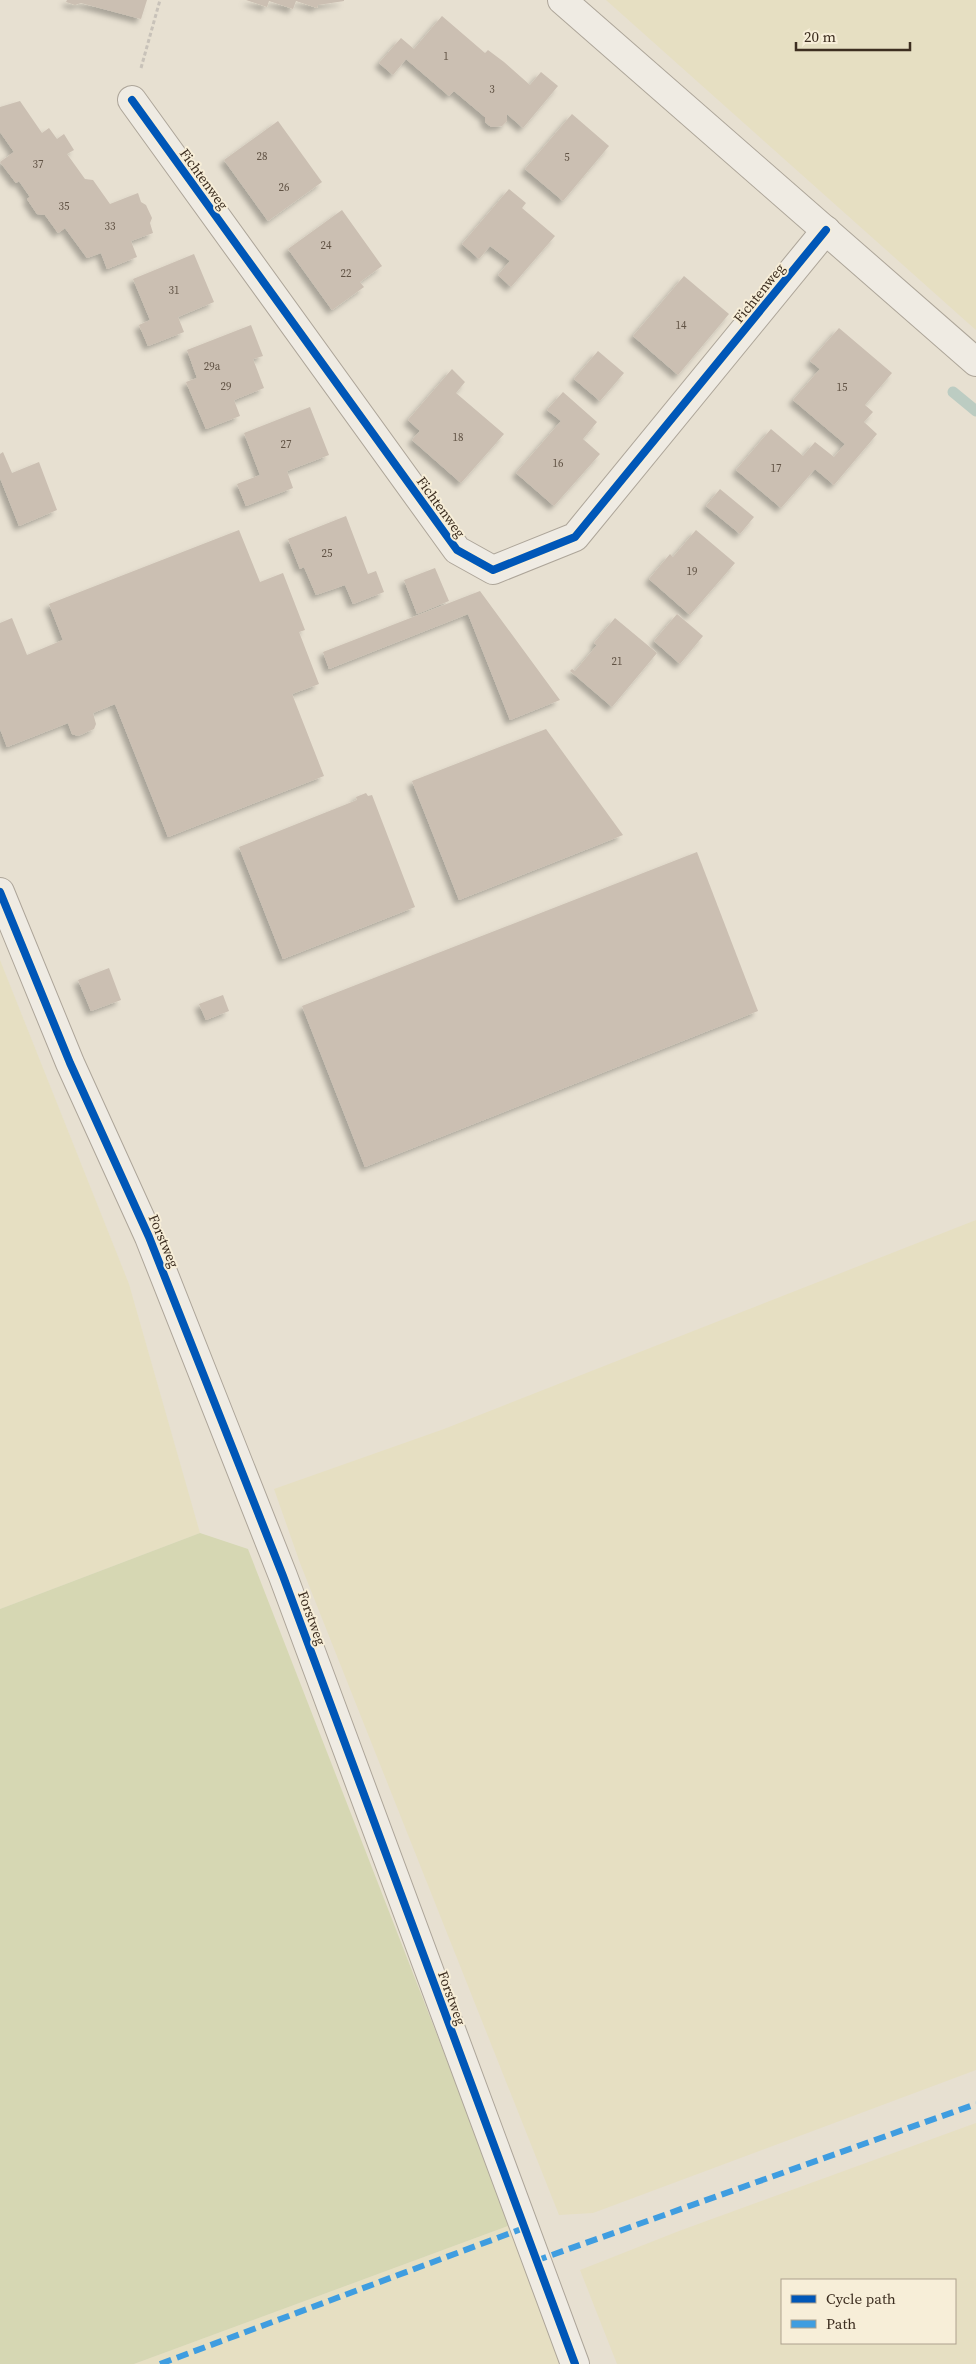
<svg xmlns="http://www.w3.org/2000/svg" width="976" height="2364" font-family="'Source Serif 4',serif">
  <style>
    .farmland { fill: #e6dfc2; fill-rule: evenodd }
    .green { fill: #d6d7b3 }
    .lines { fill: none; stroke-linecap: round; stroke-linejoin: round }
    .stream { stroke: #bcccc2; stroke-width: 11 }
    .building { fill: #cbbfb2; filter: url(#shadow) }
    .minor-casing { stroke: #ada599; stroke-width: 30 }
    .path { stroke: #c8c2b9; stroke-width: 3; stroke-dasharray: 4 2.5; stroke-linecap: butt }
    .minor { stroke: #efebe3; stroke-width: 28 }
    .quiet { stroke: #3f9de0; stroke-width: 6; stroke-dasharray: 12 6; stroke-linecap: butt }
    .cycleway-casing { stroke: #f7eed8; stroke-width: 11 }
    .cycleway { stroke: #0057b8; stroke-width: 8 }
    .labels { text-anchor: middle; stroke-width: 4; stroke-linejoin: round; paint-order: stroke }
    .number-label { font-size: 11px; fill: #605244 }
    .street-label { font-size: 14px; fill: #3d2e20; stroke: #f7eed8 }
  </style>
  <defs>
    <filter id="shadow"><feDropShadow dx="-4.5" dy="4.5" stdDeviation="2.5" flood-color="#0004"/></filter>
  </defs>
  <rect width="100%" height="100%" fill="#e7e0d1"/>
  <g class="farmland">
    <polygon points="606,0 976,0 976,330 968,323"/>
    <polygon points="0,960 129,1284 200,1533 0,1609"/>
    <polygon points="976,1220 976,2070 593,2213 559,2215 300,1563 274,1489 444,1429"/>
    <path d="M976 2123V2364H617L580 2270 679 2231ZM782 2280H955V2343H782Z"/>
    <polygon points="511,2225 561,2364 134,2364"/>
  </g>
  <polygon class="green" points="200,1533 248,1549 511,2225 134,2364 0,2364 0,1609"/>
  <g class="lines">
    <polyline class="stream" points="953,392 976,411"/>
  </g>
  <g class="building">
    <polygon points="67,0 147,0 141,19 81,3 75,5 66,2"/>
    <polygon points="246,0 344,0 344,1 318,5 317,8 296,1 293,9 269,1 267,7"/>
    <polygon points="442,16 485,53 488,50 504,62 530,85 541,72 558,86 523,128 507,114 507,121 502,126 491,127 485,122 485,117 454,91 449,96 406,59 393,75 379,63 401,38 414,49"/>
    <polygon points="20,101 42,133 49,128 57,139 64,134 74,150 67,154 85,179 93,180 110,204 138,193 141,202 146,205 152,218 150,223 153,233 131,241 137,257 107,269 101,253 87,258 65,228 58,233 45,215 37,214 27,199 30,197 19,181 16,183 0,162 14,152 0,132 0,107"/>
    <polygon points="572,114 609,146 563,201 525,169"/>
    <polygon points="278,121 322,182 268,221 224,160"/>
    <polygon points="509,189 526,203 522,208 555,236 511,287 498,275 510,261 490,246 479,259 462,244"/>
    <polygon points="342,210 382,266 360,282 364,287 332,310 288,249"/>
    <polygon points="194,254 214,302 178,317 184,332 148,346 139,325 150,320 133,279"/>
    <polygon points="684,276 729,314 678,375 633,336"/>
    <polygon points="251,325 263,356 253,359 264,388 234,400 240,416 206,429 186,382 197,378 187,350"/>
    <polygon points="839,328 892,373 865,405 873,412 864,422 877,434 834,485 815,469 781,508 736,470 771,429 803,456 815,442 834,457 845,444 793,400 820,369 810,361"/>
    <polygon points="598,351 624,373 600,401 574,379"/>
    <polygon points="452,369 465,382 456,393 504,434 461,483 412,440 420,431 408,420"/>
    <polygon points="563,392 597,422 583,439 600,454 554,506 516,473 561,421 547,410"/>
    <polygon points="310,407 329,455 287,471 293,488 246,506 237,484 260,475 244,433"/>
    <polygon points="3,452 12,473 39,462 57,510 19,526 0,478 0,454"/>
    <polygon points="720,489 754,517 740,534 706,506"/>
    <polygon points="346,516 368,574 376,571 384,592 353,604 345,585 316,595 304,567 300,569 288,539"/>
    <polygon points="239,530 260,582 283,573 305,630 299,632 319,684 292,694 324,776 168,837 115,704 93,713 96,724 94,729 78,736 72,734 68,723 7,747 0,729 0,623 12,618 27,655 63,640 49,604"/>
    <polygon points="696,530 735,563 690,615 649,579 670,554 673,557"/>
    <polygon points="435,568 449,601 417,614 404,580"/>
    <polygon points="480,591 560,700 510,720 468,614 329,669 323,652"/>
    <polygon points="677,614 703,636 680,664 654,641"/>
    <polygon points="615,618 657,653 612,707 570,671 572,669 575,671 597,645 594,643"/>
    <polygon points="546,729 623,835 459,900 412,781"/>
    <polygon points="366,793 368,796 372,795 415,907 283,959 239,847 357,800 356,797"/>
    <polygon points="697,852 758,1011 365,1167 302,1006"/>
    <polygon points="109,968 121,1000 91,1011 78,980"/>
    <polygon points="223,995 229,1011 206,1020 199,1004"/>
  </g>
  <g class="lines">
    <defs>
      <g id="minor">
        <polyline points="562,0 976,362"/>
        <polyline points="132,100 457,550 493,570 575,537 826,230"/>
        <polyline points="0,892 70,1063 149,1237 283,1576 575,2364"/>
      </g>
    </defs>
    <use href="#minor" class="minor-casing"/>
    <polyline class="path" points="141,68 160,0"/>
    <use href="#minor" class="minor"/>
    <g class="quiet">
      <polyline points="535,2261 976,2104"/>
      <polyline points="160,2364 524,2228"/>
    </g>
    <defs>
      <g id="cycleway">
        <polyline points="132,100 457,550 493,570 575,537 826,230"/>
        <polyline points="0,892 70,1063 149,1237 283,1576 575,2364"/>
      </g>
    </defs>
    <use href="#cycleway" class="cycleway-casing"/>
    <use href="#cycleway" class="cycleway"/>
  </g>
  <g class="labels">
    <g class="number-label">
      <text x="446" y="60">1</text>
      <text x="492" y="93">3</text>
      <text x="262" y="160">28</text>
      <text x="567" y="161">5</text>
      <text x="38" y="168">37</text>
      <text x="284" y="191">26</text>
      <text x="64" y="210">35</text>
      <text x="110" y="230">33</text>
      <text x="326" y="249">24</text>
      <text x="346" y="277">22</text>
      <text x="174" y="294">31</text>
      <text x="681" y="329">14</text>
      <text x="212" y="370">29a</text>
      <text x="226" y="390">29</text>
      <text x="842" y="391">15</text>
      <text x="458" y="441">18</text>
      <text x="286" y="448">27</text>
      <text x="558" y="467">16</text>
      <text x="776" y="472">17</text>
      <text x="327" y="557">25</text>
      <text x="692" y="575">19</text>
      <text x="617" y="665">21</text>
    </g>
    <g class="street-label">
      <text transform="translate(204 179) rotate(54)" y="5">Fichtenweg</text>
      <text transform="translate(759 293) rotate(-51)" y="5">Fichtenweg</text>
      <text transform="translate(441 507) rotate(54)" y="5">Fichtenweg</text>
      <text transform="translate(164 1241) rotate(67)" y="5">Forstweg</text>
      <text transform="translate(312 1618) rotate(70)" y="5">Forstweg</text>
      <text transform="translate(452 1998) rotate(70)" y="5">Forstweg</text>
    </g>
  </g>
  <rect x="781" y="2279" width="175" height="65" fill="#f7eed8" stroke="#ada18e"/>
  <rect x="791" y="2295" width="25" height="8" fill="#0057b8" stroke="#ada18e"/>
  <text x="826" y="2304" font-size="15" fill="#3d2e20">Cycle path</text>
  <rect x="791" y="2320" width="25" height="8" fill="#3f9de0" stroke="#ada18e"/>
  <text x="826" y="2329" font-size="15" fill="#3d2e20">Path</text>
  <path d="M796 42v8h114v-8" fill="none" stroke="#3d2e20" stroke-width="2.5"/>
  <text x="804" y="42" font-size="15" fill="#3d2e20" stroke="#f7eed8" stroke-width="4" paint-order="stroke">20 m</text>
</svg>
